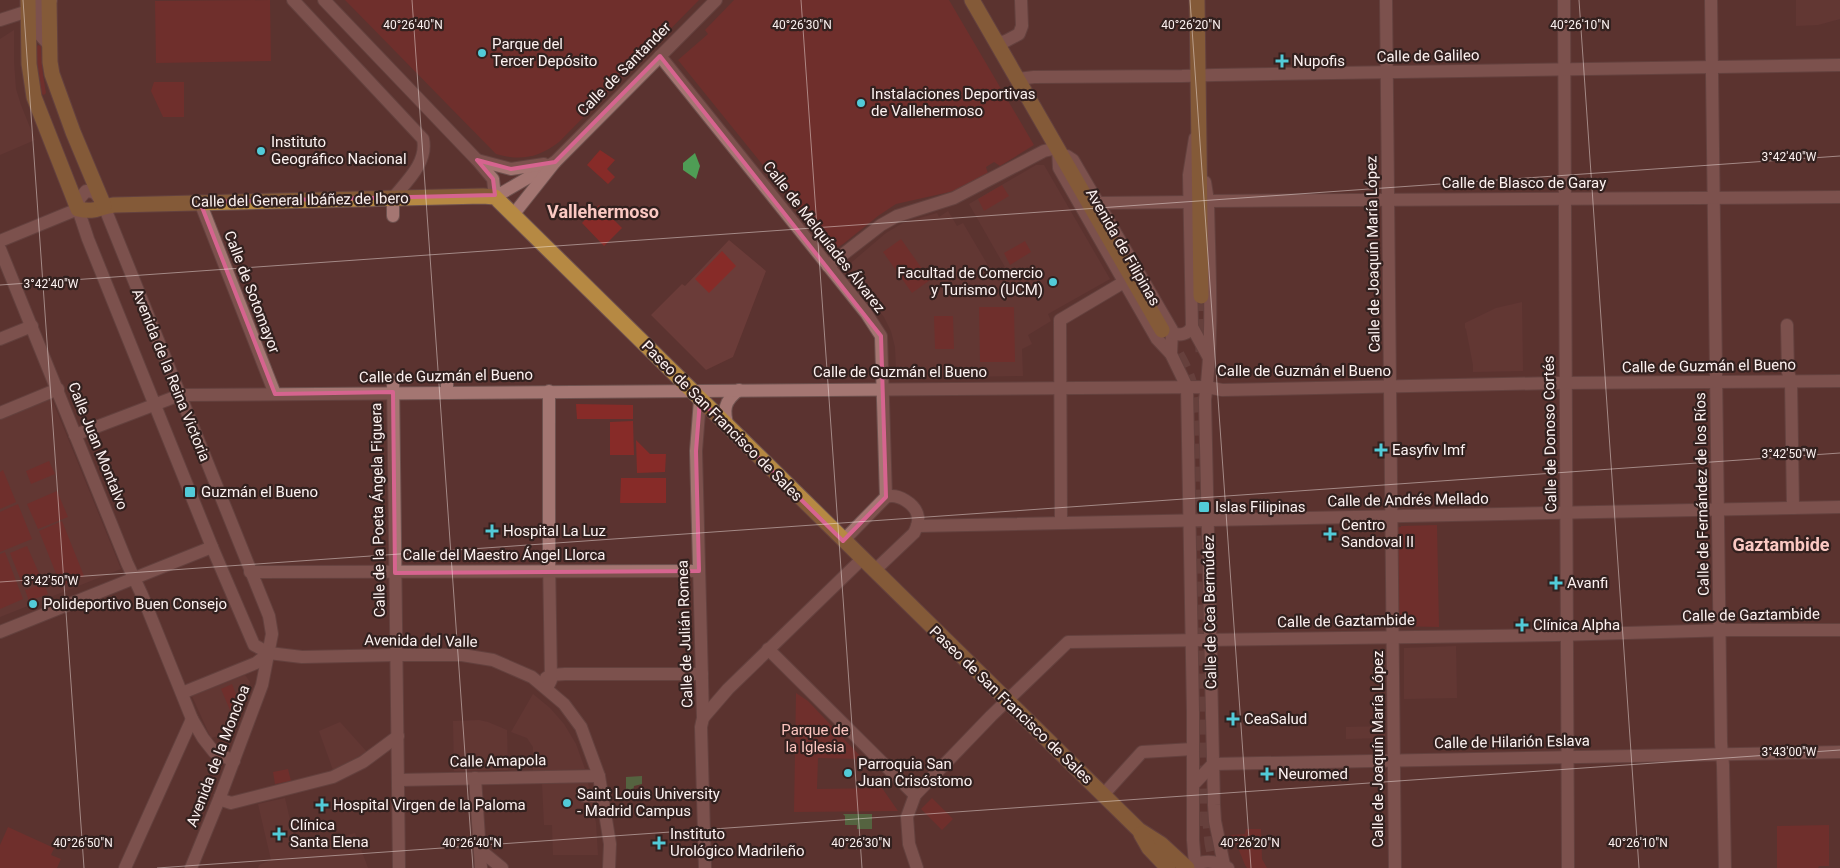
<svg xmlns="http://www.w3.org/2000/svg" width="1840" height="868" font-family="Roboto,sans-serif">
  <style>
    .built { fill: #6b3c39 }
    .green { fill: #872b28 }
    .water { fill: #4f9d55 }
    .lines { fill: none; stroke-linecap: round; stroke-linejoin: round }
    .major-tunnel { stroke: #73504d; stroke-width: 15; stroke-dasharray: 15 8; stroke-linecap: butt }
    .minor-casing { stroke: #6f524f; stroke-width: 14 }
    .major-casing { stroke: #6f524f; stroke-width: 17 }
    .minor { stroke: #a47672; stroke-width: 12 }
    .major { stroke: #b68943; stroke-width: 15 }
    .marked { fill: none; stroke: #d6648f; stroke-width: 4; stroke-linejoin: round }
    .ticks { fill: none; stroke: #fcf1f0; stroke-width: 1; stroke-opacity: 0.45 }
    .poi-dot { fill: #52cbd8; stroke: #33211f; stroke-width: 2 }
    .labels { text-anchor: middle; stroke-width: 4.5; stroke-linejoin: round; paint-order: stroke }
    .poi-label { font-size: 15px; fill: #fcf1f0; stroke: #33211f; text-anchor: start }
    .street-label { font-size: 15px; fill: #fcf1f0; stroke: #33211f }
    .park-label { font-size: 15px; fill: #fcc5bf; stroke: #33211f }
    .quarter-label { font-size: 18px; font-weight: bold; fill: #fbc9c3; stroke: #33211f }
    .ticks-label { font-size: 12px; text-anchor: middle; fill: #fcf1f0; stroke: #33211f; stroke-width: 4.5; stroke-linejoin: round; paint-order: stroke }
  </style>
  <rect width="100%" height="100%" fill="#5b3330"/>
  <g class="built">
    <polygon points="1796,0 1840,0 1840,19 1818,25 1796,26"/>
    <polygon points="14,30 14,62 16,89 21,105 35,140 0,155 0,39"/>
    <polygon points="1036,165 1044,165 1110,279 1048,314 1051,321 1028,335 1032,344 1022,349 1023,376 904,378 896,370 895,347 891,331 884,317 851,276 852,262 886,233 903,223 937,213 939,217 948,211 957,226 963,223 993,274 1005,267 969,204"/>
    <polygon points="729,240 766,271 733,357 706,370 651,315 682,284 685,286"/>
    <polygon points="1522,302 1523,371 1473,372 1473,365 1466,329 1465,328 1465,323 1496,308"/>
    <polygon points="51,397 121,569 0,617 0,418"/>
    <polygon points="1456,646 1457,698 1404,699 1404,648"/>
    <polygon points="245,675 250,682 233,732 211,738 192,696"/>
    <polygon points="533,694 550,708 564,724 576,744 585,769 533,771 533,747 527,738 511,732"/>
    <polygon points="479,720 488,722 507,730 508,770 454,771 453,721"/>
    <polygon points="340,722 367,752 333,770 319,731"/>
    <polygon points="1385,726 1385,738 1346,739 1346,727"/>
    <polygon points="542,783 588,783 596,823 598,855 553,855 552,825 544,825"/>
    <polygon points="285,798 297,850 355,833 368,868 258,868 259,865 271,860 258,804"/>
  </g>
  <g class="green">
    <polygon points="270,0 271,61 156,63 155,1"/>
    <path d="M345 0H699L559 142C538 158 521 161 496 154Z"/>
    <polygon points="734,0 949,0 1034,145 1000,166 994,162 986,167 988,174 954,191 896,204 878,216 843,244 838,247 831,248 825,242 678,60 708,34 705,30"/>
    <path d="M38 45 41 46 43 75 46 93 44 95 42 94C37 79 37 64 36 48Z"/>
    <polygon points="154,82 184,82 184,117 163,117 151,91"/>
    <polygon points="600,150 615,160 607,169 615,177 608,184 587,165"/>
    <polygon points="1002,185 1009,196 984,211 978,199"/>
    <polygon points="599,205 622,228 604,246 582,223"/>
    <polygon points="901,239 930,280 912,293 883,252"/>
    <polygon points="1025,241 1031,252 1010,265 1004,253"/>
    <polygon points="722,251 736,266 709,293 695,279"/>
    <polygon points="979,307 1014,307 1015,362 980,362"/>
    <polygon points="934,316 953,316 954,349 935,349"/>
    <polygon points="576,404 633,405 633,419 577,419"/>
    <polygon points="633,421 634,455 610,455 610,422"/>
    <polygon points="636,440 650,454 666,454 665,472 637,473"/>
    <polygon points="49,461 55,474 31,484 26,471"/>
    <polygon points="3,470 16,502 0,509 0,472"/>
    <polygon points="621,478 666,478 666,503 620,503"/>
    <polygon points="57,491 68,517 38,529 27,504"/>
    <polygon points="18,504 32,539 0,552 0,512"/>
    <polygon points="62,521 84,576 61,586 39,531"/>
    <polygon points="1437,525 1439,627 1393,626 1392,528 1401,527 1401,526"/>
    <polygon points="27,546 41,578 23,586 10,553"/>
    <polygon points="5,552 23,599 0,609 0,554"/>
    <polygon points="44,583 48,594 29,601 25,590"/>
    <polygon points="232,684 240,705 230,710 221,689"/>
    <polygon points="796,693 808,701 863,759 818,758 817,789 882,788 898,811 794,812"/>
    <polygon points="288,769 291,781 275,784 273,772"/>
    <polygon points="932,798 953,819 942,830 921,809"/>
    <polygon points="1829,825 1829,866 1819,866 1818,868 1777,868 1777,826"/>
    <polygon points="8,827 54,848 51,855 61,859 57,868 0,868 0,845"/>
    <polygon points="1246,829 1261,829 1262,859 1267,868 1247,868 1245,865 1236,843 1230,835 1245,834"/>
  </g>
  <g class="water">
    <polygon points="695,153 700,166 696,179 683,170 683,163"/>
    <polygon points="642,776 642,784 634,786 633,792 626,790 626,777"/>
    <polygon points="843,814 872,814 872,829 857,829 857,825 845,825 845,816"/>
  </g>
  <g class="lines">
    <g class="major-tunnel">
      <polyline points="1201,296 1203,352"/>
      <path d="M1177 355C1193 383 1195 402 1197 434L1202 826"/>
      <polyline points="1209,813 1212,843 1217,868"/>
    </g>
    <defs>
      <g id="minor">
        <polyline points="32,0 39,15 39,34 50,46"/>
        <path d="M293 0 423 139C428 162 407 181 393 198V216"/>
        <polyline points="324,0 477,160 493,179 495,197 555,162"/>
        <polyline points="1386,0 1395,868"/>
        <polyline points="1564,0 1568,868"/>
        <polyline points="1711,0 1721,743 1723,765 1725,868"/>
        <polyline points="0,20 28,11 51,0"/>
        <polyline points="996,41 1004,42 1019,34 1022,26 1021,0"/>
        <polyline points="660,56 866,313 881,336 886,497"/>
        <polyline points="1018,79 1034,77 1182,76 1215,75 1840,65"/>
        <polyline points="1058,150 1059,168 1157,339 1171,354 1187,387 1193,712 1193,840 1195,864"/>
        <polyline points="1067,156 1073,160 1172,330 1171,354"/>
        <polyline points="477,160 511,169 544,164"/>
        <path d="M1205 182 1208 201C1209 267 1214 334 1205 400L1214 805 1215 821 1224 865"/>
        <polyline points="1208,201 1840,197"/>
        <polyline points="200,202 275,394"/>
        <polyline points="1098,203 1190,202"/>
        <polyline points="104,206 269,616 272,634 262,685 220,797 191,868"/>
        <polyline points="77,207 80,198 86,191 94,192 101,200"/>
        <polyline points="513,215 555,162 716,0"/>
        <polyline points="0,241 78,209 88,239 212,547 254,645 269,653 302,657 396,655 462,655 493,660 532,677 564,704 581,727 599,776 610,844 609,868"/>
        <polyline points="0,249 127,563 142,595 192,719 203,738 214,752 234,761"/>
        <polyline points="828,266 881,225 897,216 954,198 1044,151 1057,148"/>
        <polyline points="1787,325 1788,372 1791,381 1793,508"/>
        <polyline points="1192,327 1208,356"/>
        <path d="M1173 333C1180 336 1188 334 1192 327L1189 175 1195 138"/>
        <polyline points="0,339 32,326"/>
        <polyline points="447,379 447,392"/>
        <polyline points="393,380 399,868"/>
        <polyline points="700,400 696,451 703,718 701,727 705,868"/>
        <polyline points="0,413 58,389"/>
        <path d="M728 427C723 410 724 401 739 390"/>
        <polyline points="75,435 180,395 1207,387 1222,390 1555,383 1840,381"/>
        <polyline points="1061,523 1060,320 1124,282"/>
        <polyline points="917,526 1840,507"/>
        <path d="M843 541 886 497C898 493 916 504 918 517 919 523 916 529 914 533L874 571"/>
        <polyline points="250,572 699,571"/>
        <polyline points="0,632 212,547"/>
        <polyline points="768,649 915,795 907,817 909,844 917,868"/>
        <polyline points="546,678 551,675 565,674 702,674"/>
        <polyline points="547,688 551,680 549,558 549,391"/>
        <polyline points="182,693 256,663 269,653"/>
        <polyline points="703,718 728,689 862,559"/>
        <polyline points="475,778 481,868"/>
        <polyline points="398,780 599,776"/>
        <polyline points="1193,785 1213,764 1840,752"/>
        <polyline points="915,795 991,716 1068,642 1556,635 1731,630 1840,630"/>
        <polyline points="1103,795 1142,752 1193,749"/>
        <polyline points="584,796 603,796"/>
        <polyline points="220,797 222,800 231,803 333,777 363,762 398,736"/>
        <polyline points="480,850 502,868"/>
        <polyline points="125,868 192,719"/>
        <path d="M1187 868C1201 860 1214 859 1228 868"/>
      </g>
      <g id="major">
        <path d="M28 0 29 64 34 97 78 209C96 213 98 207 114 205L483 196 495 197 1139 830 1161 844 1187 868"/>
        <polyline points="49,0 50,62 52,74 73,132 104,206"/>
        <polyline points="972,0 1162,330"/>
        <polyline points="1197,0 1201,296"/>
        <polyline points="1141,834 1149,848 1168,868"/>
      </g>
    </defs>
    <use href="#minor" class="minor-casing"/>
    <use href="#major" class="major-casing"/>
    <use href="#minor" class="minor"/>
    <use href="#major" class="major"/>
  </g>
  <path d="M0 0H1840V868H0ZM660 56 881 336 886 497 843 541 700 400 696 451 699 571 395 573 393 392 275 394 200 202 495 195 493 179 477 160 511 169 555 162Z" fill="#5b3330" fill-opacity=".55" fill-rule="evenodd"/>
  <path class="marked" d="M660 56 881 336 886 497 843 541 700 400 696 451 699 571 395 573 393 392 275 394 200 202 495 195 493 179 477 160 511 169 555 162Z"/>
  <path class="ticks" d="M23 0 84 868M412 0 473 868M801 0 862 868M1190 0 1251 868M1579 0 1639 868M0 285 1840 156M0 582 1840 453M157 868 1840 750"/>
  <g class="poi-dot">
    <circle cx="482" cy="53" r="5"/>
    <path d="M1279.5 53.5h5v5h5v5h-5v5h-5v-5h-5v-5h5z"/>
    <circle cx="861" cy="103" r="5"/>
    <circle cx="261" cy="151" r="5"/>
    <circle cx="1053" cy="282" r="5"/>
    <path d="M1378.5 442.5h5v5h5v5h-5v5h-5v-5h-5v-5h5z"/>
    <rect x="184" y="486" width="12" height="12" rx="2.5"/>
    <rect x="1198" y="501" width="12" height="12" rx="2.5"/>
    <path d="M489.5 523.5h5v5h5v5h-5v5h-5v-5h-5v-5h5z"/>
    <path d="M1327.5 526.5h5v5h5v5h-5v5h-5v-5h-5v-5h5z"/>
    <path d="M1553.5 575.5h5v5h5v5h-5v5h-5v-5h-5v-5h5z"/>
    <circle cx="33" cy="604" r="5"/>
    <path d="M1519.5 617.5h5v5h5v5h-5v5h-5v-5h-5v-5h5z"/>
    <path d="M1230.5 711.5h5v5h5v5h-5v5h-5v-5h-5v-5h5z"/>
    <circle cx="848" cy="773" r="5"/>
    <path d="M1264.5 766.5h5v5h5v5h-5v5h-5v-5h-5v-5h5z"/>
    <circle cx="567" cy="803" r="5"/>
    <path d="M319.5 797.5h5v5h5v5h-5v5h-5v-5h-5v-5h5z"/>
    <path d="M276.5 826.5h5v5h5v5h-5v5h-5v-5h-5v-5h5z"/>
    <path d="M656.5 835.5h5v5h5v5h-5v5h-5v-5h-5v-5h5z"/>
  </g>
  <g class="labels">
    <g class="poi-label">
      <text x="492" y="49">Parque del<tspan x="492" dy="17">Tercer Depósito</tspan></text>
      <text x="1293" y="66">Nupofis</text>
      <text x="871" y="99">Instalaciones Deportivas<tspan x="871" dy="17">de Vallehermoso</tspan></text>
      <text x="271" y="147">Instituto<tspan x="271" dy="17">Geográfico Nacional</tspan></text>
      <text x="1043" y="278" text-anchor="end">Facultad de Comercio<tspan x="1043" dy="17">y Turismo (UCM)</tspan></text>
      <text x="1392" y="455">Easyfiv Imf</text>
      <text x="201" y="497">Guzmán el Bueno</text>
      <text x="1215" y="512">Islas Filipinas</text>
      <text x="1341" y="530">Centro<tspan x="1341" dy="17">Sandoval II</tspan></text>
      <text x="503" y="536">Hospital La Luz</text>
      <text x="1567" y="588">Avanfi</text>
      <text x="43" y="609">Polideportivo Buen Consejo</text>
      <text x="1533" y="630">Clínica Alpha</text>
      <text x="1244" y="724">CeaSalud</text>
      <text x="858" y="769">Parroquia San<tspan x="858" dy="17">Juan Crisóstomo</tspan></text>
      <text x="1278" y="779">Neuromed</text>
      <text x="577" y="799">Saint Louis University<tspan x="577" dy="17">- Madrid Campus</tspan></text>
      <text x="333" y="810">Hospital Virgen de la Paloma</text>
      <text x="290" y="830">Clínica<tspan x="290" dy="17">Santa Elena</tspan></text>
      <text x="670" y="839">Instituto<tspan x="670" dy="17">Urológico Madrileño</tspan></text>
    </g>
    <g class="street-label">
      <text transform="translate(1428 56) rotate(-1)" y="5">Calle de Galileo</text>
      <text transform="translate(624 69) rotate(-45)" y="5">Calle de Santander</text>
      <text x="1524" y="188">Calle de Blasco de Garay</text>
      <text transform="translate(300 200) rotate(-1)" y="5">Calle del General Ibáñez de Ibero</text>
      <text transform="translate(824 237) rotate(52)" y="5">Calle de Melquíades Álvarez</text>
      <text transform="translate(1123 247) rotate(60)" y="5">Avenida de Filipinas</text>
      <text transform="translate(1373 254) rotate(-91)" y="5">Calle de Joaquín María López</text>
      <text transform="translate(252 292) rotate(69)" y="5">Calle de Sotomayor</text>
      <text transform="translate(1709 366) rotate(-1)" y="5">Calle de Guzmán el Bueno</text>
      <text x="1304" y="376">Calle de Guzmán el Bueno</text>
      <text x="900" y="377">Calle de Guzmán el Bueno</text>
      <text transform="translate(171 375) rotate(68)" y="5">Avenida de la Reina Victoria</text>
      <text transform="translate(446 376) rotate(-1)" y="5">Calle de Guzmán el Bueno</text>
      <text transform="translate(722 421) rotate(45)" y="5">Paseo de San Francisco de Sales</text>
      <text transform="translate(1550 434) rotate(-91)" y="5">Calle de Donoso Cortés</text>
      <text transform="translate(98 446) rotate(68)" y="5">Calle Juan Montalvo</text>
      <text transform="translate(1702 494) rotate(-91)" y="5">Calle de Fernández de los Ríos</text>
      <text transform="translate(1408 500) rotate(-1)" y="5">Calle de Andrés Mellado</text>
      <text transform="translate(378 510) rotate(-91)" y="5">Calle de la Poeta Ángela Figuera</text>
      <text x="504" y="560">Calle del Maestro Ángel Llorca</text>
      <text transform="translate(1210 612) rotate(-91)" y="5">Calle de Cea Bermúdez</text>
      <text transform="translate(1751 615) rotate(-1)" y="5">Calle de Gaztambide</text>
      <text transform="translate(1346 621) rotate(-1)" y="5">Calle de Gaztambide</text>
      <text transform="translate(685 634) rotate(-92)" y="5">Calle de Julián Romea</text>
      <text transform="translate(421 641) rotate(1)" y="5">Avenida del Valle</text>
      <text transform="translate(1011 705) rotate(44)" y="5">Paseo de San Francisco de Sales</text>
      <text transform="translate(1512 742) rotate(-1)" y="5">Calle de Hilarión Eslava</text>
      <text transform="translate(1378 749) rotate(-90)" y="5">Calle de Joaquín María López</text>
      <text transform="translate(218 756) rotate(-69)" y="5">Avenida de la Moncloa</text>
      <text transform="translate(498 761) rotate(-1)" y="5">Calle Amapola</text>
    </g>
    <g class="park-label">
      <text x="815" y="735">Parque de<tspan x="815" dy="17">la Iglesia</tspan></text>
    </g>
    <g class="quarter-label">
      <text x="603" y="218">Vallehermoso</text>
      <text x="1781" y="551">Gaztambide</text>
    </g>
  </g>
  <g class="ticks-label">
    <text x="413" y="29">40°26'40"N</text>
    <text x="802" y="29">40°26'30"N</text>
    <text x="1191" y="29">40°26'20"N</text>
    <text x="1580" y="29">40°26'10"N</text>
    <text x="1789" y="161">3°42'40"W</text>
    <text x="51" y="288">3°42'40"W</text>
    <text x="1789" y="458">3°42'50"W</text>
    <text x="51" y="585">3°42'50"W</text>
    <text x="1789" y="756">3°43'00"W</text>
    <text x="83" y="847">40°26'50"N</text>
    <text x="472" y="847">40°26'40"N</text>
    <text x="861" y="847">40°26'30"N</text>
    <text x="1250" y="847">40°26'20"N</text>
    <text x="1638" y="847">40°26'10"N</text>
  </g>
</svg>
